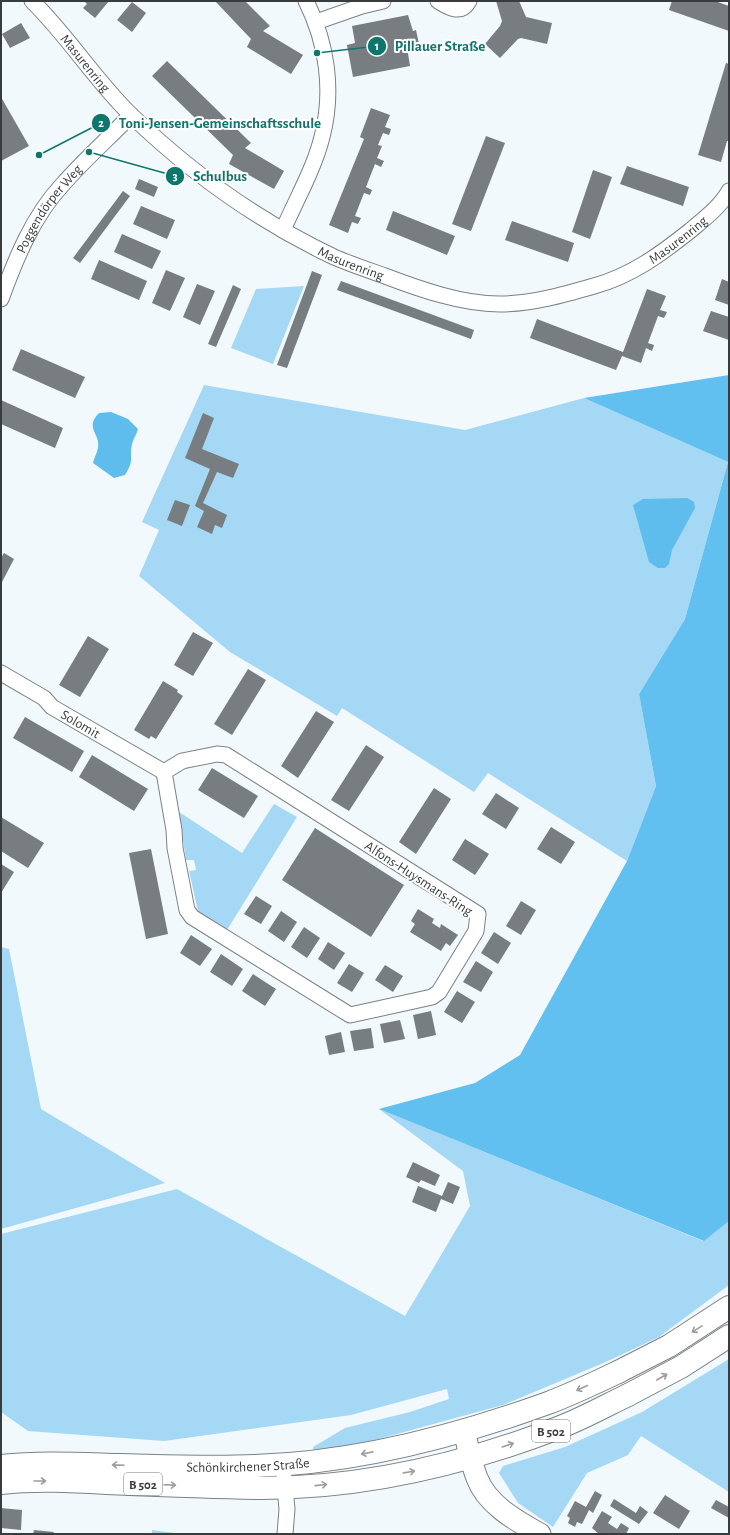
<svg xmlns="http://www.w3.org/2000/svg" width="730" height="1535" font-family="'Alegreya Sans',sans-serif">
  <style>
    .green { fill: #a5d8f4 }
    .forest { fill: #61c0ef }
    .water { fill: #5ebdec }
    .building { fill: #777d80 }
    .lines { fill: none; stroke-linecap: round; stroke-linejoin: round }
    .minor-casing { stroke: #7c8185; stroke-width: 17 }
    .secondary-casing { stroke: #7c8185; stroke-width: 23 }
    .primary-casing { stroke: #7c8185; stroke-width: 24 }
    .trunk-casing { stroke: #7c8185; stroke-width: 24 }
    .minor { stroke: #fff; stroke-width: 15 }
    .secondary { stroke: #fff; stroke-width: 21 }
    .primary { stroke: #fff; stroke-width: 22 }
    .trunk { stroke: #fff; stroke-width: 22 }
    .oneway { stroke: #9c9e9e }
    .labels { text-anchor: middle; stroke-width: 4; stroke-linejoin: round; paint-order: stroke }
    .shield { fill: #fff; stroke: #747677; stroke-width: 1 }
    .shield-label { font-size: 13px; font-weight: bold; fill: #393c3d }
    .street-label { font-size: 14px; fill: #393c3d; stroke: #fff }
    .leader { fill: none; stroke: #0f766e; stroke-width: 1.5 }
    .callout-dot { fill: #0f766e; stroke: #fff; stroke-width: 1.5 }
    .mark-label { font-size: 12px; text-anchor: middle; font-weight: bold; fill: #fff }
    .callout-label { font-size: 15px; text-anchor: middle; font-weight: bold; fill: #0f766e; stroke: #fff; stroke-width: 4; stroke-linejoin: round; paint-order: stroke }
  </style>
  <rect width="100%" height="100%" fill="#f2f9fc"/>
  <g class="green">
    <polygon points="304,286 273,364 231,348 256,289"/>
    <polygon points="204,385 465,430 584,398 728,462 685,619 639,694 656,786 627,861 488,773 474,792 342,708 337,716 230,652 139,576 159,530 142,522"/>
    <polygon points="274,804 297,817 227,930 198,911 189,871 196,870 194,860 186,860 179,812 242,853"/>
    <polygon points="1,947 9,949 41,1109 165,1183 1,1229"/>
    <polygon points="379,1109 703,1241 729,1221 729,1285 659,1337 608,1361 503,1405 353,1446 314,1452 313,1447 345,1428 410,1412 449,1399 447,1389 351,1415 164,1441 28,1431 1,1412 1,1234 177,1189 405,1316 470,1206 463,1171"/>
    <polygon points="729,1359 729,1492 641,1436 628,1455 587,1473 553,1527 518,1503 499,1473 503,1466 565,1447 642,1412"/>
    <polygon points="152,1530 182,1534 152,1534"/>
  </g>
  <polygon class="forest" points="729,375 729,1221 704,1241 379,1109 475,1083 520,1055 627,861 656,786 639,694 685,619 728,462 584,398"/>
  <g class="water">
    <path d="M111 412 128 419 138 429C137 434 133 439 132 444 129 460 135 459 125 475L114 478 93 463C94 458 97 453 98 448 101 434 84 428 99 413Z"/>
    <polygon points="687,498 694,502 695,508 672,550 669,564 665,568 658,568 649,562 633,505 643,499"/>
  </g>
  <g class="building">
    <polygon points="84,1 109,1 95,18 83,8 87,4"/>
    <polygon points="215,1 245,1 270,26 263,31 303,55 291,74 247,47 251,39"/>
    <polygon points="496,1 519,1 526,17 552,23 547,44 521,38 518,39 500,58 485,44 500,26 502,21"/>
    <polygon points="672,1 715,1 729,6 729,31 669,10"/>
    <polygon points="132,2 146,13 132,32 117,20"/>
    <polygon points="408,15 413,31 416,30 419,44 407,47 410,66 353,77 347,45 355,43 352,26"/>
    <polygon points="21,23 30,38 10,48 2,34"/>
    <polygon points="167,61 251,143 245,148 284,171 274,189 229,164 233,155 152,76"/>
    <polygon points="726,63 729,64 729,141 727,141 721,162 698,155"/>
    <polygon points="1,97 29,146 1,161"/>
    <polygon points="371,108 390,115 385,127 391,129 389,135 383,133 378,145 382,146 377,158 384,161 381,167 375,164 366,187 372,190 370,195 364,193 355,216 361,218 358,224 352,222 348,233 329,225 364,139 360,137"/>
    <polygon points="486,136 505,143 471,231 452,224"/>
    <polygon points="627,166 689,187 683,206 620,184"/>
    <polygon points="593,170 612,177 590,239 572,232"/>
    <polygon points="139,179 158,187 154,197 135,189"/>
    <polygon points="123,191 130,196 80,263 73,258"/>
    <polygon points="141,206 175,220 167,239 133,224"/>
    <polygon points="393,211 455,236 447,255 386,230"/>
    <polygon points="512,221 574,243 568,262 505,240"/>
    <polygon points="122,234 161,251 152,269 114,252"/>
    <polygon points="99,260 147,281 139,300 91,279"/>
    <polygon points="166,270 185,278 170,311 152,303"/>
    <polygon points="312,271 322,275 287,368 277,365"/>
    <polygon points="722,279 729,282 729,305 715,300"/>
    <polygon points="341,281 474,330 471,339 337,290"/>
    <polygon points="197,284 215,291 200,325 183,317"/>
    <polygon points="233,285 241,289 216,347 208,344"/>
    <polygon points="647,289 666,296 660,310 667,312 664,318 658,316 648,343 654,345 652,351 646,348 641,363 622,356 616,370 530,338 537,319 623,352"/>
    <polygon points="711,311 729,317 729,340 703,331"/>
    <polygon points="21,349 85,377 75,398 12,370"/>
    <polygon points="1,400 63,428 55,448 1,424"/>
    <polygon points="203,413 214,418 202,449 239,464 233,478 217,472 203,503 227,515 222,528 215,525 212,534 197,527 204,511 195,506 210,469 185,458"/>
    <polygon points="175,500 190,505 182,526 167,520"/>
    <polygon points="4,553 14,559 1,584 1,558"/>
    <polygon points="193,632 213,643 193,676 174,665"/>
    <polygon points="88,636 109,649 80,697 59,685"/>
    <polygon points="248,669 266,680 232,735 214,724"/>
    <polygon points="163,681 178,690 177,692 183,696 156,739 151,736 149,739 134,730"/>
    <polygon points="316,711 334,722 298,778 281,766"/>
    <polygon points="25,717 84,751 72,772 13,738"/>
    <polygon points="366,745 384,757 349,811 331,800"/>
    <polygon points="92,755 148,789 134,811 79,777"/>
    <polygon points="212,768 258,796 244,818 198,790"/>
    <polygon points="434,788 451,799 416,854 399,842"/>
    <polygon points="496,793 519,808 506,829 482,814"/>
    <polygon points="1,817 44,843 28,868 1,851"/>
    <polygon points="551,827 575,842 561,864 537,849"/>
    <polygon points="315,828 404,885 371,937 282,880"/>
    <polygon points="465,839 489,854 475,875 452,860"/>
    <polygon points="151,849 168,934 146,939 129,853"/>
    <polygon points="1,864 14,872 1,893"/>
    <polygon points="256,896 272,906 261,924 244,914"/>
    <polygon points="521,901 536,910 521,935 506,926"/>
    <polygon points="418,909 434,919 432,923 440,928 441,924 458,935 450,946 446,943 441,951 410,932 415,924 411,921"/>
    <polygon points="281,911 297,922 284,942 268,931"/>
    <polygon points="304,927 320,938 307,958 291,947"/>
    <polygon points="494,932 511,943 498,964 481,953"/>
    <polygon points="191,935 212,949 200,966 180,953"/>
    <polygon points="328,942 345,953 334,970 318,959"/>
    <polygon points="221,954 243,969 232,986 210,972"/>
    <polygon points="476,961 493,972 481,992 463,982"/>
    <polygon points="349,964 364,973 352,992 337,983"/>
    <polygon points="385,965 403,976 393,992 375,980"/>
    <polygon points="253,974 276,989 265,1006 242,991"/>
    <polygon points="457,991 475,1002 462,1023 444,1012"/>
    <polygon points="431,1011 436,1035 418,1039 413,1015"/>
    <polygon points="400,1020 405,1039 384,1043 380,1024"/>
    <polygon points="371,1028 374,1048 354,1051 350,1031"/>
    <polygon points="341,1032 345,1052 329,1055 325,1036"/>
    <polygon points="413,1162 440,1175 435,1186 421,1180 419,1183 406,1177"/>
    <polygon points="448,1182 460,1187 453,1204 441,1199 436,1212 412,1202 418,1186 442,1196"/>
    <polygon points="595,1491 602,1495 593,1513 589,1510 582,1524 577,1522 575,1527 568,1523 570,1518 567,1516 575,1501 586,1507"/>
    <polygon points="665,1495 690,1511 679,1529 653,1513"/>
    <polygon points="614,1499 636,1513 640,1506 648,1512 639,1524 610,1506"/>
    <polygon points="716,1500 729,1507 729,1518 711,1508"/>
    <polygon points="1,1508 22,1510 21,1530 1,1528"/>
    <polygon points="602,1511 612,1517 608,1523 617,1529 621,1523 629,1528 626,1534 599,1534 592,1528"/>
    <polygon points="34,1530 54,1532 53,1534 33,1534"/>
  </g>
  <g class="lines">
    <defs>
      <g id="minor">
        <path id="s1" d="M32 1C68 36 95 80 131 115 191 173 258 221 334 257 350 264 368 270 385 276 419 289 462 304 499 304 531 304 563 295 594 286 631 276 661 254 691 230 704 219 721 206 729 191"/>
        <path d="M438 1C449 8 461 15 469 1"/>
        <polyline points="316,22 362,6 383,1"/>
        <path d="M283 230C296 200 314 169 322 137 334 91 327 43 306 1"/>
        <path id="s2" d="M1 299C16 258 33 216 63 184 84 160 109 138 131 115"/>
        <path id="s3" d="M1 673 44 698 52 707 164 772"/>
        <polygon points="217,754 226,755 478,914 476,931 439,992 432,997 350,1015 192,917 187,910 175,848 174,830 164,772 182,761"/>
        <polyline points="284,1478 287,1509 285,1534"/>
      </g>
      <path id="secondary" d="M464 1431C468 1446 471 1463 477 1478 487 1505 517 1521 540 1534"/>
      <g id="primary">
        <path id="s4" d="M1 1466C40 1462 79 1464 118 1465 164 1466 209 1468 255 1466 355 1463 454 1437 548 1403 572 1394 595 1383 618 1372"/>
        <path d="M1 1483C36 1479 72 1481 107 1483 157 1485 206 1487 256 1488 359 1489 462 1465 558 1428 582 1419 605 1406 628 1395"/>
      </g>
      <g id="trunk">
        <polyline points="618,1372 669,1346 729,1307"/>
        <polyline points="628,1395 681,1367 729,1336"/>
      </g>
    </defs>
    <use href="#minor" class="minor-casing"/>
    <use href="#secondary" class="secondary-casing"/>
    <use href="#primary" class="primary-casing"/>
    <use href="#trunk" class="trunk-casing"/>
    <use href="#minor" class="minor"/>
    <use href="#secondary" class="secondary"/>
    <use href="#primary" class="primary"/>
    <use href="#trunk" class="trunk"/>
  </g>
  <defs><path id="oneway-shaft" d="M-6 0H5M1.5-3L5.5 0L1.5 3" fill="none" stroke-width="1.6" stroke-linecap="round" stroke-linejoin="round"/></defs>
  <g class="oneway">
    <use href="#oneway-shaft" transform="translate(697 1329) rotate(148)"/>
    <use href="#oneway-shaft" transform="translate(662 1377) rotate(-30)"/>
    <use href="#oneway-shaft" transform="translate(582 1388) rotate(156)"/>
    <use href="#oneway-shaft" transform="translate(508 1445) rotate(-19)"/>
    <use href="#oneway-shaft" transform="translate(367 1453) rotate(169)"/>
    <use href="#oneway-shaft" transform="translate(118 1465) rotate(-178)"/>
    <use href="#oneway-shaft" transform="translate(409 1472) rotate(-10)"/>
    <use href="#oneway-shaft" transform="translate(40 1481)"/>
    <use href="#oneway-shaft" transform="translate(170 1485) rotate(2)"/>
    <use href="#oneway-shaft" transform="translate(321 1485) rotate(-6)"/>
  </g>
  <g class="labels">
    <g class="shield">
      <rect x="532" y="1420" width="38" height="22" rx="3"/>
      <rect x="124" y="1473" width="38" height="22" rx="3"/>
    </g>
    <g class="shield-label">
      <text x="551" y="1436">B 502</text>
      <text x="143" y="1489">B 502</text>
    </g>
    <g class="street-label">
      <text dy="5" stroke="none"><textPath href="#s1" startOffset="82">Masurenring</textPath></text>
      <text dy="5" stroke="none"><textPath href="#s2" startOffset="103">Poggendörper Weg</textPath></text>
      <text dy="5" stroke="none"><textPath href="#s1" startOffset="766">Masurenring</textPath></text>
      <text dy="5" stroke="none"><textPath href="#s1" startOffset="418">Masurenring</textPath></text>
      <text dy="5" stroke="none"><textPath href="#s3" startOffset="95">Solomit</textPath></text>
      <text transform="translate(419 878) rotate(33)" y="5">Alfons-Huysmans-Ring</text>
      <text dy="5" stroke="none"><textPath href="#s4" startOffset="247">Schönkirchener Straße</textPath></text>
    </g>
  </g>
  <path class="leader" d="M317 53L377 46M39 155L101 123M89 152L175 176"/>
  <g class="callout-dot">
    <circle cx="317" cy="53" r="4"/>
    <circle cx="39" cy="155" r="4"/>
    <circle cx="89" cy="152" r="4"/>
    <circle cx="377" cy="46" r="10"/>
    <circle cx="101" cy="123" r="10"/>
    <circle cx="175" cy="176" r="10"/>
  </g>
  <g class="mark-label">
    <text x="377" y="50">1</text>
    <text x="101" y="127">2</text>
    <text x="175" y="180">3</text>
  </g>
  <g class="callout-label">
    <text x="440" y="51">Pillauer Straße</text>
    <text x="220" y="128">Toni-Jensen-Gemeinschaftsschule</text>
    <text x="220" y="181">Schulbus</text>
  </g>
  <rect width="730" height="1535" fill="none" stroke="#393c3d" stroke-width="4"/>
</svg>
